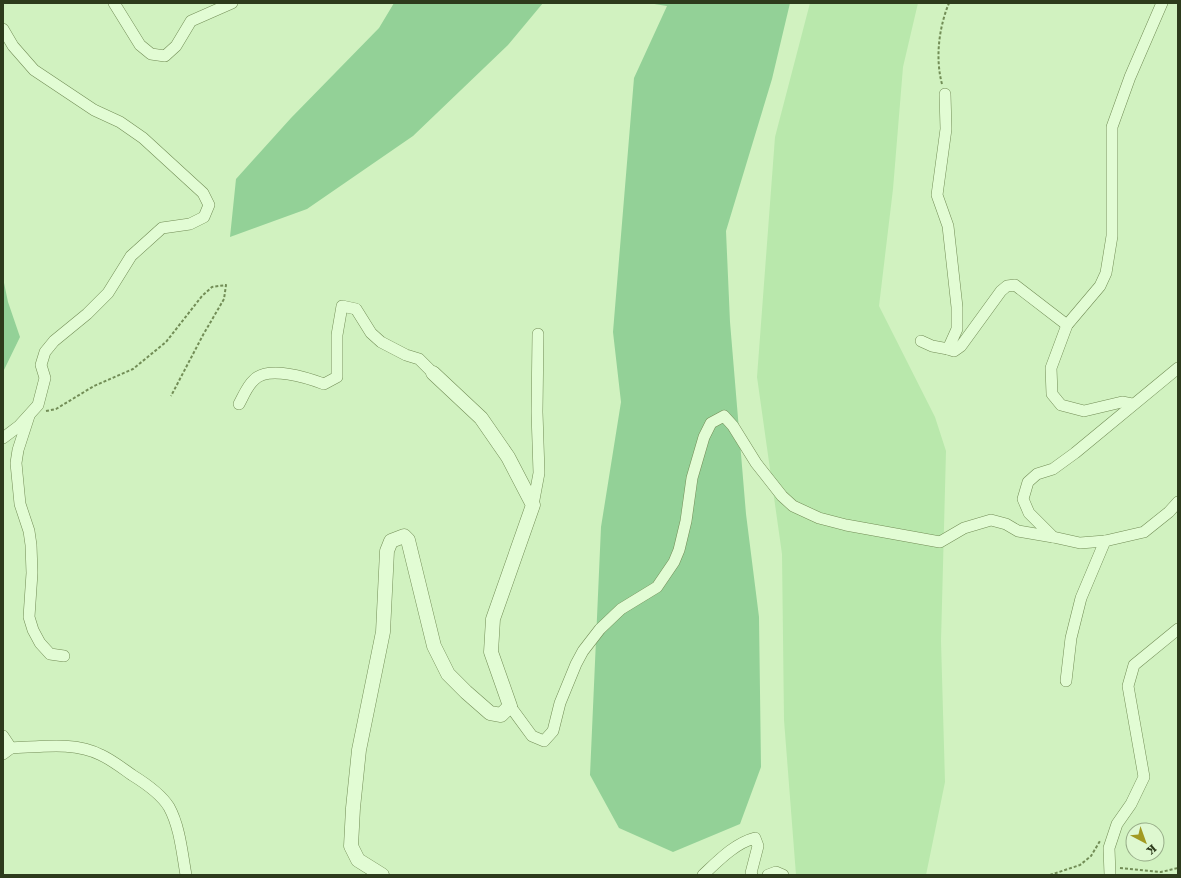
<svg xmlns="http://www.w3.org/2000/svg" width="1181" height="878" font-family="'Roboto Serif',serif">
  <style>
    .farmland { fill: #b9e8ac }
    .green { fill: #93d197 }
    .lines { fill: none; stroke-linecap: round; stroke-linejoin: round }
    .minor-casing { stroke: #728d56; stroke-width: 12 }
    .tertiary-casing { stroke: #728d56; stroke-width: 15 }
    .path { stroke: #728d56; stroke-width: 2; stroke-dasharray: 3 2; stroke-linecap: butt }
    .minor { stroke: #e2fcd4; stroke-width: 11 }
    .tertiary { stroke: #e2fcd4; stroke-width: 14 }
  </style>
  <rect width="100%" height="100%" fill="#d1f2c0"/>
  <polygon class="farmland" points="810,3 918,3 903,67 893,189 879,306 935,417 946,451 941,641 945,782 926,875 796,875 784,720 782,554 757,377 775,137"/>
  <g class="green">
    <polygon points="394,3 543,3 508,45 413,136 307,209 230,237 236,179 291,118 379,28"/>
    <polygon points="648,3 790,3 772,79 726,231 730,322 746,514 759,617 761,767 740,824 673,852 619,828 590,775 601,527 621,402 613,332 634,78 667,6"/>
    <polygon points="3,278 8,302 20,337 3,372"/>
  </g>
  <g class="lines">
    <defs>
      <g id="minor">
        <polyline points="114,3 140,45 151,54 165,56 176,46 191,21 232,3"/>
        <polyline points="3,29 13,46 34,70 94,110 120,122 143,138 203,193 209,205 204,217 190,224 162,228 131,256 108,293 87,314 54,341 45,352 41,365 45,378 38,405 19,426 3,438"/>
        <polyline points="945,94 946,129 937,195 948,226 957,307 957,329 948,349 954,351 961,346 1001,291 1007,286 1015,285 1067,325"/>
        <polyline points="921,341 932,346 948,349"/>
        <polyline points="1178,368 1075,453 1053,469 1037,474 1028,482 1023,499 1029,513 1053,537 1080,543 1105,541 1144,532 1169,512 1178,502"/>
        <path d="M239 404C243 397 247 386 254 380 268 365 308 378 324 384L337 377V335L342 306 356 309 371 333 381 342 406 355 419 359 433 373"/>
        <polyline points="1132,404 1122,402 1084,411 1061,405 1052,394 1051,368 1067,325 1100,286 1106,273 1112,236 1112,127 1130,77 1162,3"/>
        <polyline points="29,416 18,450 16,463 20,504 29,531 31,545 32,573 29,617 33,630 40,643 50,654 64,656"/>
        <polyline points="533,505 539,473 537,412 538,334"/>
        <polyline points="1066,681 1071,638 1081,598 1105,541"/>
        <polyline points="510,706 532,736 544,741 553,731 560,703 576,664 583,651 600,629 621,609 657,587 674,562 679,550 686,521 692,478 704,437 711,423 724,416 733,426 756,463 782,496 793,506 819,518 846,525 940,542 964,528 991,520 1006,524 1018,531 1053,537"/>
        <polyline points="3,736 11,748 3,754"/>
        <path d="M11 748C39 747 75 741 101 755 112 760 122 768 132 775 145 783 161 794 169 807 180 827 182 853 186 875"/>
        <path d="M703 875C718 861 735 843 755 838L758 846 751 873 752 875"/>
        <polyline points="768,875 776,872 783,875"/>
        <polyline points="1110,875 1109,848 1117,824 1131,804 1144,777 1128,686 1134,665 1178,629"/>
      </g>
      <polyline id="tertiary" points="382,875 358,860 351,846 353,808 359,750 383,632 387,551 391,541 404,536 408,540 434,646 448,674 466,692 490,713 501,715 510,706 491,652 493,619 533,505 508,457 481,418 433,373"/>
    </defs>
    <use href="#minor" class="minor-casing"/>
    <use href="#tertiary" class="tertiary-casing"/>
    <g class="path">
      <path d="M942 84C935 58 939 27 949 3"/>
      <polyline points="46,411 56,409 94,386 133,369 166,342 202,296 212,287 226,285 224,299 203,335 171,396"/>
      <polyline points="1120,868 1161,872 1178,868"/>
      <polyline points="1050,875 1080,865 1091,856 1100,841"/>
    </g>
    <use href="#minor" class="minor"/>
    <use href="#tertiary" class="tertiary"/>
  </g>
  <rect width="1181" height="878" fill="none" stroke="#2d3b1c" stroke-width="8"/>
  <g transform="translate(1145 842) rotate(139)"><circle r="19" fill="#def8d0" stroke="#97ac88"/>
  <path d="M0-3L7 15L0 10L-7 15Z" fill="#a19a21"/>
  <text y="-6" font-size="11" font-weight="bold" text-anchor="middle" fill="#2d3b1c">K</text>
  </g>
</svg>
